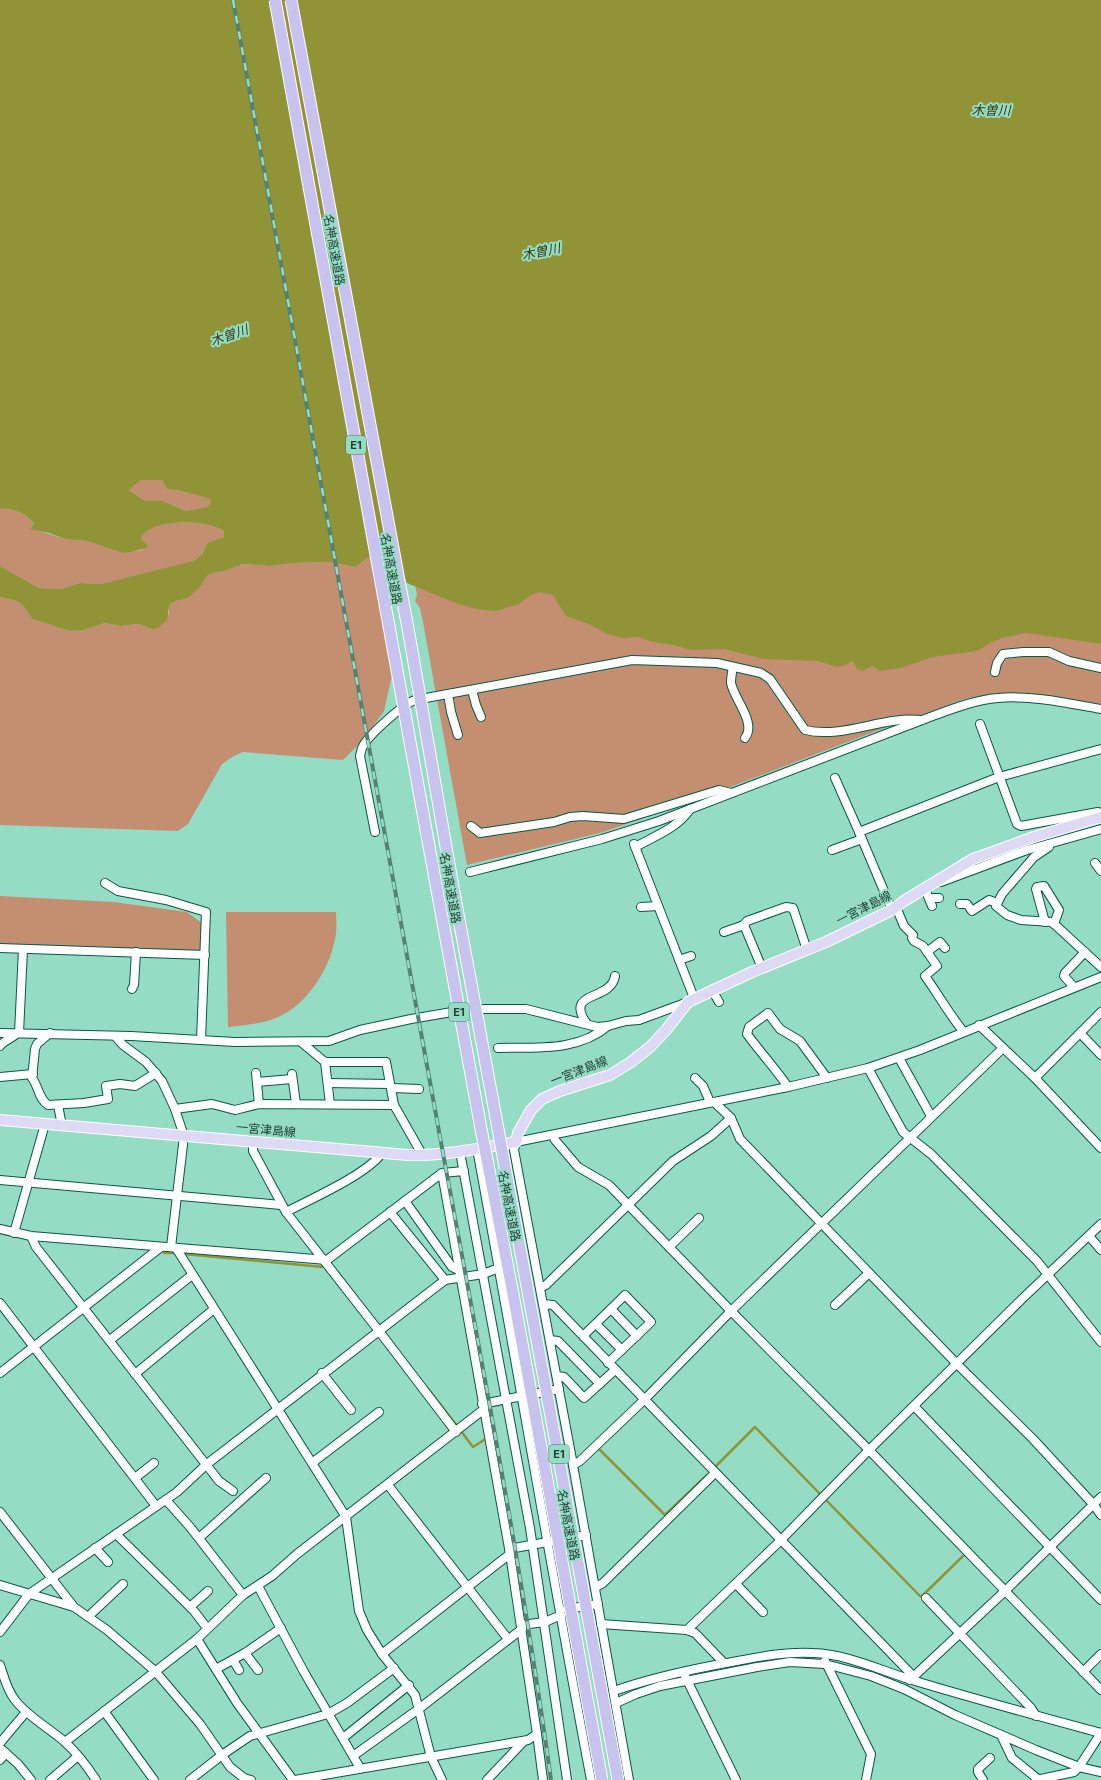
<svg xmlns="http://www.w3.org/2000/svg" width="1101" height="1780" font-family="Inter,'Noto Sans JP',sans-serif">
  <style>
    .green { fill: #c48f70 }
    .water { fill: #909437; fill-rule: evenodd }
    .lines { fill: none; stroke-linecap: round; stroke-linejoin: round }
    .stream { stroke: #909437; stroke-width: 2.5 }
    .minor-casing { stroke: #075946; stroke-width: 10 }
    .major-casing { stroke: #fff; stroke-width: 12 }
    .highway-casing { stroke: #fff; stroke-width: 13 }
    .minor { stroke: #fff; stroke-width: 8 }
    .major { stroke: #dedaf5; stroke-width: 10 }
    .highway { stroke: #c8c2ee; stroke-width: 11 }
    .rail-casing { stroke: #538272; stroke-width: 4 }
    .rail { stroke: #95dcc4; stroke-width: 2.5; stroke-dasharray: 8; stroke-linecap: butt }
    .highway-bridge-casing { stroke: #fff; stroke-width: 13; stroke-linecap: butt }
    .highway-bridge { stroke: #c8c2ee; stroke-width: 11 }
    .labels { text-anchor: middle; stroke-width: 4; stroke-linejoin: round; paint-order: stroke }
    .shield { fill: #95dcc4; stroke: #446e61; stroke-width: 1 }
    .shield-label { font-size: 11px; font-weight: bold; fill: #223f36 }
    .street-label { font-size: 12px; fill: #223f36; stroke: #95dcc4 }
    .water-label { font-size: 13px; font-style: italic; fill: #363710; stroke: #95dcc4 }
  </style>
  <rect width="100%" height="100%" fill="#95dcc4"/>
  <g class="green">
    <polygon points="141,480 162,480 167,489 181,491 210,499 211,502 207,507 186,511 163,501 145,501 129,490"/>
    <path d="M0 509C13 508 26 513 34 523L30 528 65 539 87 541 122 553 142 550 141 536 143 534C161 519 204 519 224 531V537L209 543 198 559 189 563 101 584 80 583 61 589 39 588 0 566Z"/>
    <path d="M371 557 393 671 384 711 365 738 343 760 243 752 232 757 222 764 188 824 178 831 0 825V597C20 601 21 601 32 619L70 631 84 630 105 623 120 626 138 624 152 629 169 614V607L171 603 178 601 201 586 207 576 213 573 225 571 243 564 270 566 293 563 328 562 356 567 367 558Z"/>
    <polygon points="414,579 525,587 810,659 847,662 984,641 1032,631 1101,642 1101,704 1027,693 997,693 965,699 863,736 689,803 600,833 467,865 423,622 420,608 415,601 417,595"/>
    <polygon points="0,896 114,902 187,912 203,924 203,953 0,945"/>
    <path d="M226 912H336C336 919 337 926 336 933 332 966 308 1005 276 1018 261 1024 245 1025 228 1027Z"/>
  </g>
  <path class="water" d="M0 0H1101V644L1027 633 1005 637 992 642 977 651 933 657 901 668 880 671 872 666 863 671 857 669 853 661 843 666 837 667 818 661 764 659 724 649 692 650 673 645 653 642 638 637 622 638 607 634 591 625 566 616 553 595 539 592 531 595 519 604 496 611 476 609 458 604 407 583 371 557 367 558 356 567 328 562 293 563 270 566 243 564 225 571 213 573 207 576 201 586 189 597 171 603 169 607 167 620 158 628 152 629 138 624 120 626 105 623 84 630 70 631 32 619C21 601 20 601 0 597V566L39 588 61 589 80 583 101 584 194 561 202 554 208 543 224 537V531C204 519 161 519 143 534L141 539 148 546 146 548 131 552 122 553 87 541 65 539 49 533 30 529 34 523C26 513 13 508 0 509ZM141 480H162L167 489 181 491 210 499 211 502 207 507 186 511 163 501H145L129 490Z"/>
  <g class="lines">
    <g class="stream">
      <polyline points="164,1253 174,1253"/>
      <polyline points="184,1254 323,1267"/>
      <polyline points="426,1386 457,1426"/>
      <polyline points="461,1431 473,1447 484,1440"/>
      <polyline points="598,1448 665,1515 707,1475"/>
      <polyline points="713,1469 755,1427 820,1494"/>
      <polyline points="825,1499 921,1597 963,1556"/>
    </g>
    <defs>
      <g id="minor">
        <path d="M733 667C732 672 731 678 731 683 734 699 757 723 745 738"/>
        <polyline points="995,672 997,663 1003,654 1023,652 1049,652 1069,661 1101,668"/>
        <polyline points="472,690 476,705 481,717"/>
        <polyline points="448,694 451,712 458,735"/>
        <polyline points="980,724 1017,824 1021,826 1098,812 1101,813"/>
        <polyline points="835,778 859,832"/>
        <polyline points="471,826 480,833 554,822 570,817 583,816 624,819 719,790 731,793"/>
        <path d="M375 832 360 756C361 753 361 749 363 746 369 735 403 704 415 700L632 660 717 663 761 673 770 679 805 730C844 739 882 716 921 720"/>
        <polyline points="634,844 694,998"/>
        <polyline points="1049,844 1049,847 1034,857 1002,894 996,906 1007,915 1021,920 1052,922 1101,967"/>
        <path d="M635 847C653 837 678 828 690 809"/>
        <polyline points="832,850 862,839"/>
        <polyline points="1095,863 1101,871"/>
        <path d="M470 872 602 839 659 821 930 717C952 709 974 700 998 698 1032 695 1067 703 1101 709"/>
        <polyline points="941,882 1027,850 1101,829"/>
        <polyline points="105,883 118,891 166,900 206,912 201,1040"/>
        <polyline points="925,889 932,906"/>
        <polyline points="929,898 939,898"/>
        <polyline points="960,904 967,904 972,911 989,900 997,903"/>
        <polyline points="641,907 658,906"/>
        <path d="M896 907 904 926 913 935 912 938 914 941 923 946 937 966 925 976C938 994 949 1014 963 1031"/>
        <polyline points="892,910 859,832 999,777 1101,749"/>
        <polyline points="1045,922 1036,889 1037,887 1044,886 1059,910 1054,924"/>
        <polyline points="724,932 744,925"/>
        <polyline points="0,948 205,955"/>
        <polyline points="927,952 940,942 945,948"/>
        <polyline points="679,960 691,956"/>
        <polyline points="762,968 744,925 747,921 786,907 793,908 807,950"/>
        <polyline points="1074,987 1064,976 1065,973 1085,952"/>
        <polyline points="132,989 134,985 136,952"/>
        <polyline points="712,990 719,1002"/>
        <polyline points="484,1009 526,1009 597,1027 608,1026 626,1021 639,1020 688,1002"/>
        <path d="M587 1024C563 990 611 1002 615 976"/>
        <polyline points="979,1025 1035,1078 1101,1148"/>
        <polyline points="0,1033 131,1036 235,1042 329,1041 360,1030 411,1019 452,1012"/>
        <polyline points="19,1033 23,949"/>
        <path d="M50 1033 37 1044 35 1049 32 1078C39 1087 38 1098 48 1105L84 1103 108 1099 106 1086 120 1084 135 1086 156 1073"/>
        <polyline points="1080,1033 1101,1055"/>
        <polyline points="115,1036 123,1045 146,1062 162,1081 175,1109 184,1136 171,1247"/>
        <polyline points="301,1042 325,1062 330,1104"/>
        <path d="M0 1046C4 1040 12 1039 17 1033"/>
        <path d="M498 1048C536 1047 577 1052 608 1026"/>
        <polyline points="899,1058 931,1116"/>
        <polyline points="868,1068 903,1132 931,1154 1037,1261 1101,1342"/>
        <polyline points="256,1073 259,1104"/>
        <polyline points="292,1074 296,1104"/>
        <polyline points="0,1077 33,1074"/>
        <polyline points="695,1078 703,1086 710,1102"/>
        <polyline points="1035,1078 1101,1012"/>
        <polyline points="257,1082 292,1079"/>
        <polyline points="328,1083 390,1084"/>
        <path d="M788 1087C775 1068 760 1052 747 1034L749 1027 768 1013 780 1029 800 1041 827 1078"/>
        <polyline points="391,1088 419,1089"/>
        <polyline points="714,1102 731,1118 740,1139 957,1364 1033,1439 1093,1504 1101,1515"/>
        <polyline points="58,1105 62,1126"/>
        <polyline points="394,1105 423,1156"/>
        <polyline points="175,1109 212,1104 235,1110 259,1104 394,1105 386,1062 325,1062"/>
        <polyline points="553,1135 555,1140 578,1167 609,1185 731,1311 869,1450 1101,1690"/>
        <polyline points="253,1142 253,1151 286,1212 379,1331 456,1432"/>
        <path d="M477 1149C516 1359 551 1570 591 1780"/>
        <polyline points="460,1152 530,1528 567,1780"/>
        <polyline points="442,1173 464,1171"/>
        <polyline points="0,1180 281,1205"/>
        <polyline points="405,1201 452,1267 458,1270"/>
        <path d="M286 1212C311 1199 366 1175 382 1153"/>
        <polyline points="390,1212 445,1280"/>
        <polyline points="0,1229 31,1236 327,1260 442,1173 510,1554 537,1734 528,1740 295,1780"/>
        <polyline points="14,1233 45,1124"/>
        <polyline points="31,1236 36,1247 219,1481 233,1491"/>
        <polyline points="1089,1236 1101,1250"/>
        <polyline points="669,1247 699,1218"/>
        <polyline points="176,1248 346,1517 359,1611 367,1630 382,1654 415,1695 431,1757 442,1780"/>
        <polyline points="540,1288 546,1285 673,1161 711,1136 731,1118"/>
        <polyline points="0,1303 156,1506"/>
        <polyline points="543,1304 553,1305 914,1677"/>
        <polyline points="835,1305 869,1273"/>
        <polyline points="611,1309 637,1336"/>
        <polyline points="596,1324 622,1350"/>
        <polyline points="583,1336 625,1295 651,1322 608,1363"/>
        <polyline points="110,1340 192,1275"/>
        <polyline points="550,1340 558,1341 600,1384"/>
        <polyline points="0,1373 161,1247"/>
        <polyline points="322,1373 351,1410"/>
        <polyline points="135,1374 214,1309"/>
        <polyline points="557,1376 564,1377 584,1398 615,1370"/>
        <polyline points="482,1404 559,1389"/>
        <polyline points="914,1406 1101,1600"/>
        <polyline points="312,1463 379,1412"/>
        <polyline points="573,1465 580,1461 644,1400 731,1311 1003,1048"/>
        <polyline points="135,1478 154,1463"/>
        <polyline points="388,1485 508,1639"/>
        <polyline points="166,1500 190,1527 243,1595"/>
        <polyline points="0,1512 74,1607"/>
        <polyline points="116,1534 194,1611 207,1628"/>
        <polyline points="199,1538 266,1478"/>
        <polyline points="95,1548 108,1562"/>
        <polyline points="509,1549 586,1535"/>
        <polyline points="736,1584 763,1612"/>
        <polyline points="0,1585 74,1607 107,1630 155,1671 200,1724 230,1767 244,1778 251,1780"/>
        <polyline points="258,1586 304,1672 360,1768"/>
        <polyline points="596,1587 603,1583 715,1473"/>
        <polyline points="926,1598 1031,1708 1036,1716"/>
        <polyline points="190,1607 208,1591"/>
        <polyline points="567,1609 598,1604"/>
        <polyline points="90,1617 92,1613 123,1584"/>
        <polyline points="601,1624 687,1630 695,1633 724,1663"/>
        <polyline points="521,1625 545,1622 561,1615"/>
        <polyline points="687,1630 780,1541 869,1450 1023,1298 1101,1224"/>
        <polyline points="0,1632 29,1594 177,1492 207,1464 445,1280 483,1274 499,1268"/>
        <polyline points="197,1639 237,1703 293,1780"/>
        <polyline points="245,1653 258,1670"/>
        <polyline points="382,1654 510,1554"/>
        <polyline points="233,1660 239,1670"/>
        <polyline points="825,1661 871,1754 866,1780"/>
        <path d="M0 1665C4 1677 7 1690 15 1700 28 1717 48 1727 65 1742 77 1753 87 1766 96 1780"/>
        <polyline points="216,1669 245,1653 281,1628"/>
        <polyline points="1083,1672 1101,1654"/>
        <polyline points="685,1676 736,1780"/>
        <polyline points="910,1680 1004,1592 1101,1497"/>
        <path d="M614 1691C651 1678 688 1670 726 1663 754 1658 784 1651 813 1653 847 1654 879 1670 912 1680 974 1699 1038 1716 1101 1733"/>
        <polyline points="616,1703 636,1694 660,1686 757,1667 790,1662 825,1664 871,1676 904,1689 955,1715 1036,1750 1079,1767 1101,1772"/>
        <polyline points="104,1711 154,1780"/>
        <polyline points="537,1734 543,1780"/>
        <polyline points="1001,1735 1012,1758 1039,1780"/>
        <polyline points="343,1738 409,1685"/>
        <polyline points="65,1742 197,1639 243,1595 272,1576 297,1554 483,1410"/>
        <polyline points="0,1743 26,1712"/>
        <polyline points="0,1748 18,1764 31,1780"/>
        <polyline points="353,1756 420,1708 522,1629"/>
        <polyline points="0,1760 6,1753"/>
        <polyline points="50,1780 78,1756"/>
        <polyline points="190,1780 222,1755 250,1736 328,1714 347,1703 394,1668"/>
        <polyline points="487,1780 524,1741"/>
        <polyline points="629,1780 573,1465 514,1150 516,1142 788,1087 868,1068 920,1050 1101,977"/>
        <polyline points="983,1780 978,1772 978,1769 990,1758"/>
        <polyline points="1036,1780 1074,1772 1079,1767 1101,1733"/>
      </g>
      <path id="major" d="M0 1120 408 1155C445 1156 480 1148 516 1142L518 1133 531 1110 542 1099 560 1091 610 1075 631 1062 650 1047 666 1030 688 1002 752 972 826 942 892 910 904 901 973 859 1034 837 1101 817"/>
      <g id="highway">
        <polyline points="453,887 498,1129"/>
        <polyline points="437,890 482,1134"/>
      </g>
    </defs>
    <use href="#minor" class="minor-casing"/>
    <use href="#major" class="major-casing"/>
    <use href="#highway" class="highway-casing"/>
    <use href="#minor" class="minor"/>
    <use href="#major" class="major"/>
    <use href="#highway" class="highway"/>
    <defs>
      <path id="rail" d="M233 0C302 375 369 751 438 1126 478 1344 521 1561 551 1780"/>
    </defs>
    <use href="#rail" class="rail-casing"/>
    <use href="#rail" class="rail"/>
    <defs>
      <g id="highway-bridge">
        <polyline points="275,0 437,890"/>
        <polyline points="291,0 409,634 453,887"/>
        <polyline points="498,1129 618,1780"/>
        <polyline points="482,1134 513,1294 602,1780"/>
      </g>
    </defs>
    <use href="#highway-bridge" class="highway-bridge-casing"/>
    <use href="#highway-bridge" class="highway-bridge"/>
  </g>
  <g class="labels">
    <g class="shield">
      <rect x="346" y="436" width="20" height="18" rx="3"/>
      <rect x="449" y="1003" width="20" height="18" rx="3"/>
      <rect x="549" y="1445" width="20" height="18" rx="3"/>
    </g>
    <g class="shield-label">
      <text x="356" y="449">E1</text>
      <text x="459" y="1016">E1</text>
      <text x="559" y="1458">E1</text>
    </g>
    <g class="street-label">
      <text transform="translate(334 250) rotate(80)" y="4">名神高速道路</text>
      <text transform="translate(391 569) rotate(80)" y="4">名神高速道路</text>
      <text transform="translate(450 888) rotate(80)" y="4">名神高速道路</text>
      <text transform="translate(864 908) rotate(-27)" y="4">一宮津島線</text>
      <text transform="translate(579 1071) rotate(-21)" y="4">一宮津島線</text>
      <text transform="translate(266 1130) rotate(5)" y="4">一宮津島線</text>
      <text transform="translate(509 1206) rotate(79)" y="4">名神高速道路</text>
      <text transform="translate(568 1525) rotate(79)" y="4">名神高速道路</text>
    </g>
    <g class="water-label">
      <text x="991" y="115">木曽川</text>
      <text transform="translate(541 251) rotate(-11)" y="5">木曽川</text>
      <text transform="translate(229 335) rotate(-19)" y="5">木曽川</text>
    </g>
  </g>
</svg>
